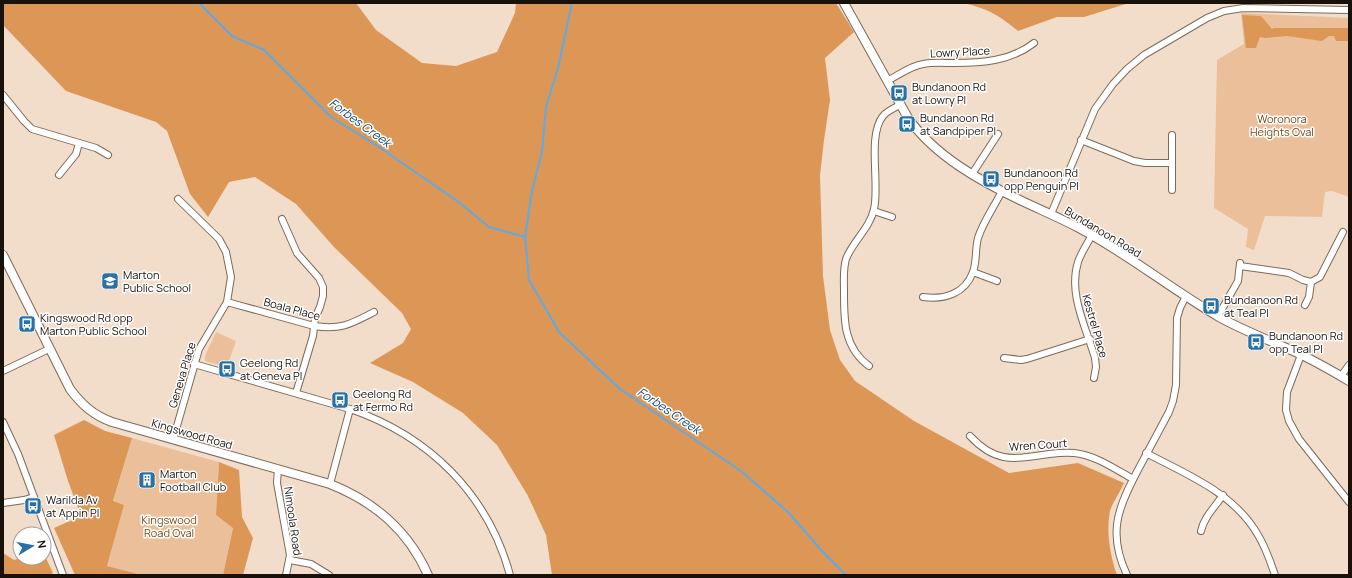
<svg xmlns="http://www.w3.org/2000/svg" width="1352" height="578" font-family="Manrope,sans-serif">
  <style>
    .green { fill: #ebbf9a }
    .forest { fill: #dc9756 }
    .lines { fill: none; stroke-linecap: round; stroke-linejoin: round }
    .stream { stroke: #5daae7; stroke-width: 2 }
    .street-casing { stroke: #7d6a5a; stroke-width: 8 }
    .secondary-casing { stroke: #7d6a5a; stroke-width: 10 }
    .street { stroke: #fff; stroke-width: 6 }
    .secondary { stroke: #fff; stroke-width: 8 }
    .labels { text-anchor: middle; stroke-width: 3; stroke-linejoin: round; paint-order: stroke }
    .street-label { font-size: 11px; fill: #18110a; stroke: #fff }
    .poi-label { font-size: 11px; fill: #18110a; stroke: #fff; text-anchor: start }
    .park-label { font-size: 11px; fill: #774818; stroke: #fff }
    .water-label { font-size: 12px; font-style: italic; fill: #124b73; stroke: #fff }
  </style>
  <rect width="100%" height="100%" fill="#f2ddcb"/>
  <g class="green">
    <polygon points="1241,13 1349,18 1349,197 1332,191 1325,192 1322,217 1265,216 1254,250 1246,247 1248,229 1214,208 1217,60 1244,44"/>
    <polygon points="216,332 236,341 227,367 205,361 205,356"/>
    <polygon points="132,438 219,462 216,515 233,527 223,575 142,575 107,566 124,505 113,502"/>
  </g>
  <g class="forest">
    <path d="M3 3H356L376 30 422 63 456 66 497 52 515 13 516 3H836L854 32 825 58 830 100 824 140 820 175 823 276 830 330 840 360 855 381 914 421 1009 473 1078 463 1124 483C1120 492 1113 502 1110 511 1106 532 1110 555 1117 575H552L546 535 528 496 497 445 463 413 413 382 370 363 403 343 411 329 402 313 334 247 296 204 255 177 229 182 208 217 190 194 167 131 156 122 66 91 3 25Z"/>
    <path d="M963 3H1129L1084 17H1057L1018 31C1000 16 987 8 963 3Z"/>
    <polygon points="1242,15 1261,16 1272,29 1274,28 1349,28 1349,41 1336,41 1334,36 1329,36 1322,41 1287,36 1265,38 1260,37 1256,48 1246,48"/>
    <polygon points="84,420 105,431 132,438 113,501 124,505 107,566 142,575 75,575 54,528 81,516 68,481 54,435"/>
    <polygon points="219,462 239,470 242,517 253,538 243,575 223,575 233,528 216,515"/>
    <polygon points="3,553 14,560 20,558 44,558 44,554 53,573 49,575 3,575"/>
  </g>
  <g class="lines">
    <g class="stream">
      <polyline points="199,3 232,36 264,50 331,117 379,147 460,203 489,227 525,237"/>
      <polyline points="572,3 558,68 546,107 542,152 532,191 525,237 529,280 559,332 620,389 741,471 788,512 822,551 846,575"/>
    </g>
    <defs>
      <g id="street">
        <path d="M887 81C899 75 910 66 923 64 933 62 944 63 954 63 982 63 1011 61 1034 43"/>
        <polyline points="3,95 24,121 32,129 96,148 108,155"/>
        <polyline points="1081,140 1134,161 1145,163 1172,163"/>
        <polyline points="972,174 998,134"/>
        <polyline points="59,175 76,154 79,143"/>
        <polyline points="1172,190 1172,135"/>
        <polyline points="874,211 892,217"/>
        <polyline points="1051,214 1095,109 1113,84 1127,69 1144,55 1207,18 1224,11 1243,8 1349,10"/>
        <polyline points="282,219 297,253 319,278 323,287 323,296 320,307 315,318 313,336 296,393"/>
        <path d="M1092 235C1087 244 1081 253 1078 262 1068 294 1086 327 1095 358L1096 367 1094 378"/>
        <polyline points="1240,266 1289,273 1303,280 1311,282 1320,277 1343,232"/>
        <polyline points="973,272 997,281"/>
        <path d="M923 297C944 300 965 294 973 272 977 261 975 249 978 238 983 222 994 207 1002 191"/>
        <path d="M227 302 314 326C341 330 351 324 374 312"/>
        <polyline points="1305,305 1309,297 1311,282"/>
        <polyline points="1218,316 1238,281 1240,263"/>
        <polyline points="1301,355 1287,392 1286,410 1289,421 1299,439 1349,502"/>
        <polyline points="1004,358 1021,360 1027,359 1090,339"/>
        <path d="M194 364 350 409C429 436 488 494 510 575"/>
        <path d="M869 366C843 347 844 319 844 290 844 280 843 269 846 259 853 241 870 228 874 209 880 184 867 136 883 116 887 111 894 108 900 105"/>
        <polyline points="3,371 49,349"/>
        <polyline points="1341,376 1349,365"/>
        <polyline points="3,422 18,454 63,575"/>
        <path d="M970 436C996 464 1014 459 1049 454 1057 453 1065 452 1074 453 1095 455 1115 469 1133 479"/>
        <polyline points="173,440 199,349 227,302 231,277 226,252 219,239 178,199"/>
        <path d="M1146 453C1188 475 1234 493 1258 535 1266 548 1270 561 1275 575"/>
        <polyline points="278,469 277,483 290,555 286,575"/>
        <polyline points="330,484 350,409"/>
        <polyline points="3,503 24,500 34,497"/>
        <path d="M1201 531C1204 517 1215 507 1223 495"/>
        <polyline points="290,560 311,564 329,575"/>
        <path d="M1127 575C1107 533 1118 507 1139 468 1149 449 1159 431 1169 412L1173 401 1176 385 1177 318 1180 308 1186 296"/>
      </g>
      <g id="secondary">
        <path d="M844 3 908 118C935 156 980 181 1022 201 1041 210 1060 218 1079 228 1128 254 1171 289 1219 317 1246 332 1274 342 1302 355 1318 363 1334 372 1349 381"/>
        <path d="M3 255 70 389C82 405 93 415 112 422L330 484C375 502 408 530 428 575"/>
      </g>
    </defs>
    <use href="#street" class="street-casing"/>
    <use href="#secondary" class="secondary-casing"/>
    <use href="#street" class="street"/>
    <use href="#secondary" class="secondary"/>
  </g>
  <defs>
    <symbol id="bus-square" viewBox="-11 -11 22 22"><rect x="-9" y="-9" width="18" height="18" rx="4" fill="#2971a5" stroke="#fff"/><path d="M-5-6H5V4H4V6H2V4H-2V6H-4V4H-5ZM-3.5-4V0h7V-4ZM-3.5 1.2v1.5H-2V1.2ZM2 1.2v1.5H3.5V1.2Z" fill="#fff"/></symbol>
    <symbol id="school-square" viewBox="-11 -11 22 22"><rect x="-9" y="-9" width="18" height="18" rx="4" fill="#2971a5" stroke="#fff"/><path d="M0-5L7-2L0 1L-7-2ZM-4 1L0 2.5L4 1V4Q0 6-4 4Z" fill="#fff"/></symbol>
    <symbol id="building-square" viewBox="-11 -11 22 22"><rect x="-9" y="-9" width="18" height="18" rx="4" fill="#2971a5" stroke="#fff"/><path d="M-4-6H4V6H1V3H-1V6H-4ZM-2.5-4.3h1.7v1.8h-1.7ZM.8-4.3h1.7v1.8H.8ZM-2.5-1h1.7V.8h-1.7ZM.8-1h1.7V.8H.8Z" fill="#fff"/></symbol>
  </defs>
  <g fill-rule="evenodd">
    <use href="#bus-square" x="889" y="83" width="20" height="20"/>
    <use href="#bus-square" x="897" y="114" width="20" height="20"/>
    <use href="#bus-square" x="981" y="169" width="20" height="20"/>
    <use href="#school-square" x="100" y="271" width="20" height="20"/>
    <use href="#bus-square" x="1201" y="296" width="20" height="20"/>
    <use href="#bus-square" x="17" y="314" width="20" height="20"/>
    <use href="#bus-square" x="1246" y="332" width="20" height="20"/>
    <use href="#bus-square" x="217" y="359" width="20" height="20"/>
    <use href="#bus-square" x="330" y="390" width="20" height="20"/>
    <use href="#building-square" x="137" y="470" width="20" height="20"/>
    <use href="#bus-square" x="23" y="496" width="20" height="20"/>
  </g>
  <g class="labels">
    <g class="street-label">
      <text transform="translate(960 52) rotate(-3)" y="4">Lowry Place</text>
      <text transform="translate(1103 232) rotate(31)" y="4">Bundanoon Road</text>
      <text transform="translate(292 309) rotate(15)" y="4">Boala Place</text>
      <text transform="translate(1095 326) rotate(74)" y="4">Kestrel Place</text>
      <text transform="translate(182 375) rotate(-73)" y="4">Geneva Place</text>
      <text transform="translate(192 434) rotate(16)" y="4">Kingswood Road</text>
      <text transform="translate(1038 445) rotate(-4)" y="4">Wren Court</text>
      <text transform="translate(293 521) rotate(82)" y="4">Nimoola Road</text>
    </g>
    <g class="poi-label">
      <text x="912" y="91">Bundanoon Rd<tspan x="912" dy="13">at Lowry Pl</tspan></text>
      <text x="920" y="122">Bundanoon Rd<tspan x="920" dy="13">at Sandpiper Pl</tspan></text>
      <text x="1004" y="177">Bundanoon Rd<tspan x="1004" dy="13">opp Penguin Pl</tspan></text>
      <text x="123" y="279">Marton<tspan x="123" dy="13">Public School</tspan></text>
      <text x="1224" y="304">Bundanoon Rd<tspan x="1224" dy="13">at Teal Pl</tspan></text>
      <text x="40" y="322">Kingswood Rd opp<tspan x="40" dy="13">Marton Public School</tspan></text>
      <text x="1269" y="340">Bundanoon Rd<tspan x="1269" dy="13">opp Teal Pl</tspan></text>
      <text x="240" y="367">Geelong Rd<tspan x="240" dy="13">at Geneva Pl</tspan></text>
      <text x="353" y="398">Geelong Rd<tspan x="353" dy="13">at Fermo Rd</tspan></text>
      <text x="160" y="478">Marton<tspan x="160" dy="13">Football Club</tspan></text>
      <text x="46" y="504">Warilda Av<tspan x="46" dy="13">at Appin Pl</tspan></text>
    </g>
    <g class="park-label">
      <text x="1282" y="123">Woronora<tspan x="1282" dy="13">Heights Oval</tspan></text>
      <text x="169" y="524">Kingswood<tspan x="169" dy="13">Road Oval</tspan></text>
    </g>
    <g class="water-label">
      <text transform="translate(360 123) rotate(36)" y="4">Forbes Creek</text>
      <text transform="translate(669 411) rotate(34)" y="4">Forbes Creek</text>
    </g>
  </g>
  <rect width="1352" height="578" fill="none" stroke="#18110a" stroke-width="8"/>
  <g transform="translate(32 546) rotate(80)"><circle r="19" fill="#ffffff" stroke="#a3a09d"/>
  <path d="M0-3L7 15L0 10L-7 15Z" fill="#2971a5"/>
  <text y="-6" font-size="11" font-weight="bold" text-anchor="middle" fill="#18110a">N</text>
  </g>
</svg>
